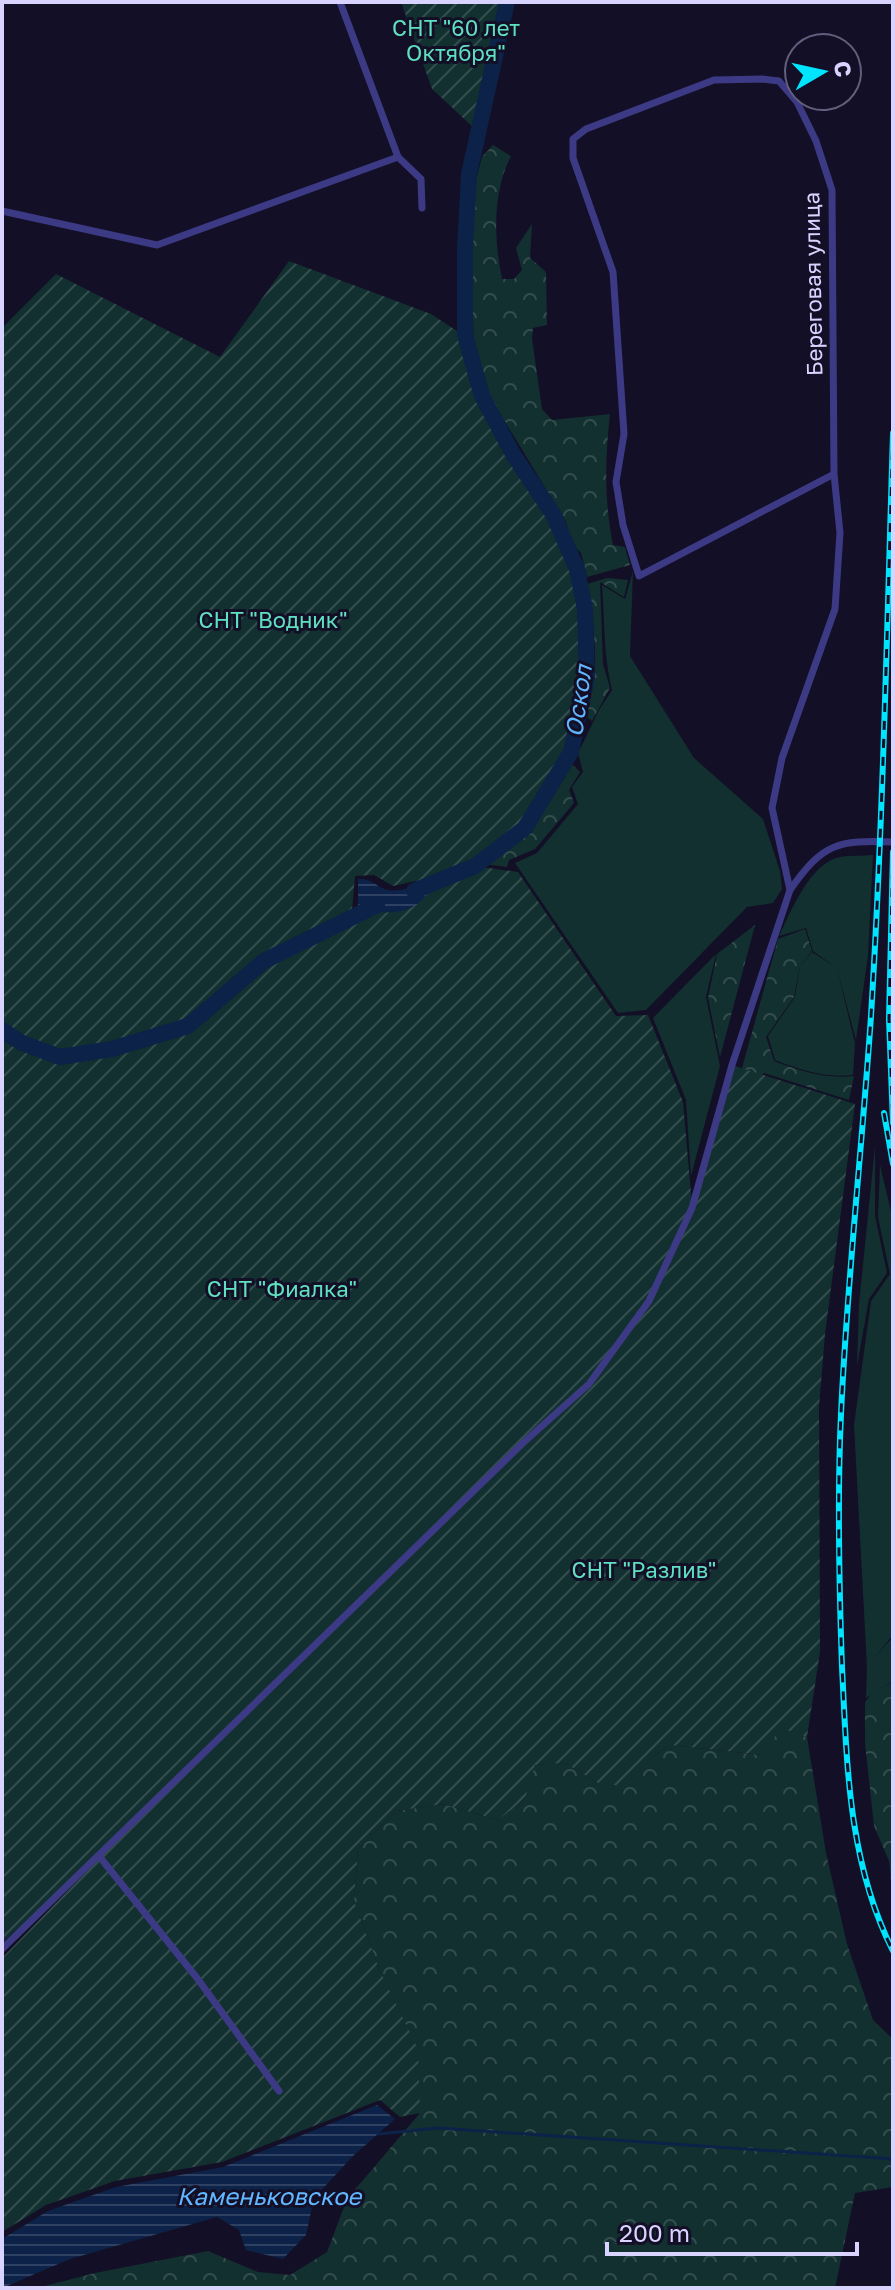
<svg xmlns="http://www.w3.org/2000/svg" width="895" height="2290" font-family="'Golos Text',sans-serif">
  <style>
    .grass { fill: #12302f }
    .forest { fill: url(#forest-crowns) }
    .garden { fill: url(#garden-furrows) }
    .water { fill: url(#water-rules) }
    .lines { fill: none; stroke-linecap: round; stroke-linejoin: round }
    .stream { stroke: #0c2248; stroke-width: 3 }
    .river { stroke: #0c2248; stroke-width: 16 }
    .minor { stroke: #3d3a85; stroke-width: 7 }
    .rail-casing { stroke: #00e5ff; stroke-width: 6 }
    .rail { stroke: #130f26; stroke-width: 3; stroke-dasharray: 9; stroke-linecap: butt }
    .labels { text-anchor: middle; stroke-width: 6; stroke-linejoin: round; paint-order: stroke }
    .park-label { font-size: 22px; fill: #5fe0c0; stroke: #130f26 }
    .street-label { font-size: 22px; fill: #d9d4ff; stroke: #130f26 }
    .water-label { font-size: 24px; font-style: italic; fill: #62b6ff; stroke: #130f26 }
  </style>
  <defs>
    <pattern id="forest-crowns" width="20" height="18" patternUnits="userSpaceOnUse" patternTransform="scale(2)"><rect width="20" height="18" fill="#12302f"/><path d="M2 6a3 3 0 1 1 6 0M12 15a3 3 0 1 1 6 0" fill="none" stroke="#344d4e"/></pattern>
    <pattern id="garden-furrows" width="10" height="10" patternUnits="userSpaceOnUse" patternTransform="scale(2)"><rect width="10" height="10" fill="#12302f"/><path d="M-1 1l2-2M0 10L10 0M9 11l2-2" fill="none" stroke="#344d4e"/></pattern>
    <pattern id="water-rules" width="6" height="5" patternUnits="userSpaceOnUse" patternTransform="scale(2)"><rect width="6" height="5" fill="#0c2248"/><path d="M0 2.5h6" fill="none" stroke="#2f4163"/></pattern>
  </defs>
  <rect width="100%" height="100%" fill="#130f26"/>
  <g class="grass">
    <path d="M633 571 630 656 694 758 763 819 780 871 782 889 773 903 747 907 646 1010 618 1013 515 863 537 853 578 804 572 787 583 772 578 753 599 710 612 690C603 656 605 620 602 585L625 599Z"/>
    <path d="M873 855 868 956 856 1040 837 969 855 1043 853 1075C824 1078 801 1070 775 1060L768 1036 795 997 800 966 812 952 835 967 813 951 806 928 779 936C791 911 810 863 840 857 851 855 862 856 873 855Z"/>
    <polygon points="716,954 706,997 720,1066 691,1176 686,1100 653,1018"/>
    <polygon points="875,1146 875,1216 887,1273 869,1299 857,1366 859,1304"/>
    <polygon points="880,1165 893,1220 893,1635 874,1658 893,1637 893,1681 866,1698 867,1667 854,1425 871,1301 890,1274 878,1217"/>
  </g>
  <g class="forest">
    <path d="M493 145 511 156C492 193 494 239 502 279H514L522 270 516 248 532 224 530 258 546 272 547 325 533 328 532 339 542 409 552 420 610 414C605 460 604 500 613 545L625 547 630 565 587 577 581 553 572 544 566 522 490 397 474 352 471 250 476 180 482 157Z"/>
    <path d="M607 578 628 580 624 597 600 582 603 664 610 688 592 721 584 715C602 683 594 618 587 584Z"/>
    <path d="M572 764 580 772 569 790 574 803 535 849 509 860 507 867 484 864C523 836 550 807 572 764Z"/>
    <polygon points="755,925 720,1057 708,998 717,954"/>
    <path d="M805 929 812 951 800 966 794 997 766 1037 774 1061C801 1071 824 1079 854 1076L849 1100 764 1073 749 1086H737L778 939Z"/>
    <polygon points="893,1682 893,1903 889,1861 874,1826 865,1743 865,1702 873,1692"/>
    <polygon points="781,1727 807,1737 826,1853 847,1944 873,2020 893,2039 893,2187 855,2193 835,2288 37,2288 95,2273 208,2251 258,2272 290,2275 327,2252 347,2199 420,2113 380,1971 354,1901 358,1849 396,1811 443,1804 498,1820 525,1799 534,1765 565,1763 598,1783 649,1759 670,1745 761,1755"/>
  </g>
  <g class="garden">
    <polygon points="401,2 505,2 475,129 432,89"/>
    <path d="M289 261 431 314 463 335 479 397 510 456 549 514 579 587 584 655 581 693 570 750 522 825 465 868 433 881H416L393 886 374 875 355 876 352 910C323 925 292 938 264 956 240 972 222 995 199 1013 178 1029 84 1055 58 1049 38 1045 19 1034 2 1023V328L56 274 220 357Z"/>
    <path d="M475 866 518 872 616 1016 648 1015 683 1102 692 1205 732 1065 855 1104 825 1334 819 1407 820 1652 807 1737 781 1728 762 1755 670 1745 649 1759 631 1787 598 1783 565 1763 535 1765 525 1799 498 1820 443 1804 396 1811 358 1849 354 1901 380 1971 418 2049 420 2113 400 2117 380 2100 222 2162 115 2181 46 2205 2 2232V1958L143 1814 2 1943V1030C19 1041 38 1052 57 1056 81 1062 178 1033 198 1019 226 998 247 970 278 952 341 917 409 895 475 866Z"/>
  </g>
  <g class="water">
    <path d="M358 879C372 878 376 887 388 890 399 893 418 884 433 884 417 919 389 911 358 913Z"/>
    <polygon points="377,2105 395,2119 353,2156 314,2198 306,2235 283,2259 246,2250 239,2230 217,2217 70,2259 2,2288 2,2239 48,2211 116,2187 223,2167"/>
  </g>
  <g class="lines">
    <polyline class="stream" points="378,2134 438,2128 893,2159"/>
    <g class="river">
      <polyline points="414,891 475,866 525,828 571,752 587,677 585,609 577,569 553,514 513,454 482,396 465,335 465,248 469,174 507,2"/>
      <polyline points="2,1030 22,1043 60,1057 112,1049 188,1026 264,961 377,905"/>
    </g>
    <g class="minor">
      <polyline points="340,2 398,157 421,179 422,208"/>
      <polyline points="2,211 157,245 398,157"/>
      <polyline points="790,890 772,808 782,758 835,609 840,533 834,474 832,190 816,141 797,102 779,81 762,79 714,80 586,129 573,139 573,158 613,272 624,434 616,482 623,525 639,576 834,474"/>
      <polyline points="99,1856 197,1978 279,2091"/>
      <path d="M2 1949 524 1442 589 1384 649 1301 692 1208 732 1065 790 890C823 843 837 840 893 842"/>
    </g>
    <defs>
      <g id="rail">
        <path d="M893 433C887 628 883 822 871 1016 862 1149 847 1281 841 1414 837 1498 839 1583 842 1667 847 1765 848 1862 893 1951"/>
        <polyline points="893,852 889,1019 893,1123"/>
        <polyline points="884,1113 893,1164"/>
      </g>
    </defs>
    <use href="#rail" class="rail-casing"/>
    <use href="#rail" class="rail"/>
  </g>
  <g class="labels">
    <g class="park-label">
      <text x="456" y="36">СНТ "60 лет<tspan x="456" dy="25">Октября"</tspan></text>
      <text x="273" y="628">СНТ "Водник"</text>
      <text x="282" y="1297">СНТ "Фиалка"</text>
      <text x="644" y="1578">СНТ "Разлив"</text>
    </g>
    <g class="street-label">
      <text transform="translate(813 284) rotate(-91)" y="8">Береговая улица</text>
    </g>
    <g class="water-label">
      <text transform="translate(579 701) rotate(-82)" y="8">Оскол</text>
      <text x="269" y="2205">Каменьковское</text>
    </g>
  </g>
  <rect width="895" height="2290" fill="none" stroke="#d9d4ff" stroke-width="8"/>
  <g transform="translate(823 72) rotate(81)"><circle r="38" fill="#130f26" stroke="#625e7d" stroke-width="2"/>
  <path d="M0-6L14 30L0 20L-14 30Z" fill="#00e5ff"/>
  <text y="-12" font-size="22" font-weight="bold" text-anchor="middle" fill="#d9d4ff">С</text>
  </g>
  <path d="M607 2242v12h250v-12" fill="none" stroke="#d9d4ff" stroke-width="4"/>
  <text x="619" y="2242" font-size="24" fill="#d9d4ff" stroke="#130f26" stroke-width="6" paint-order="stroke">200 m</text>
</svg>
